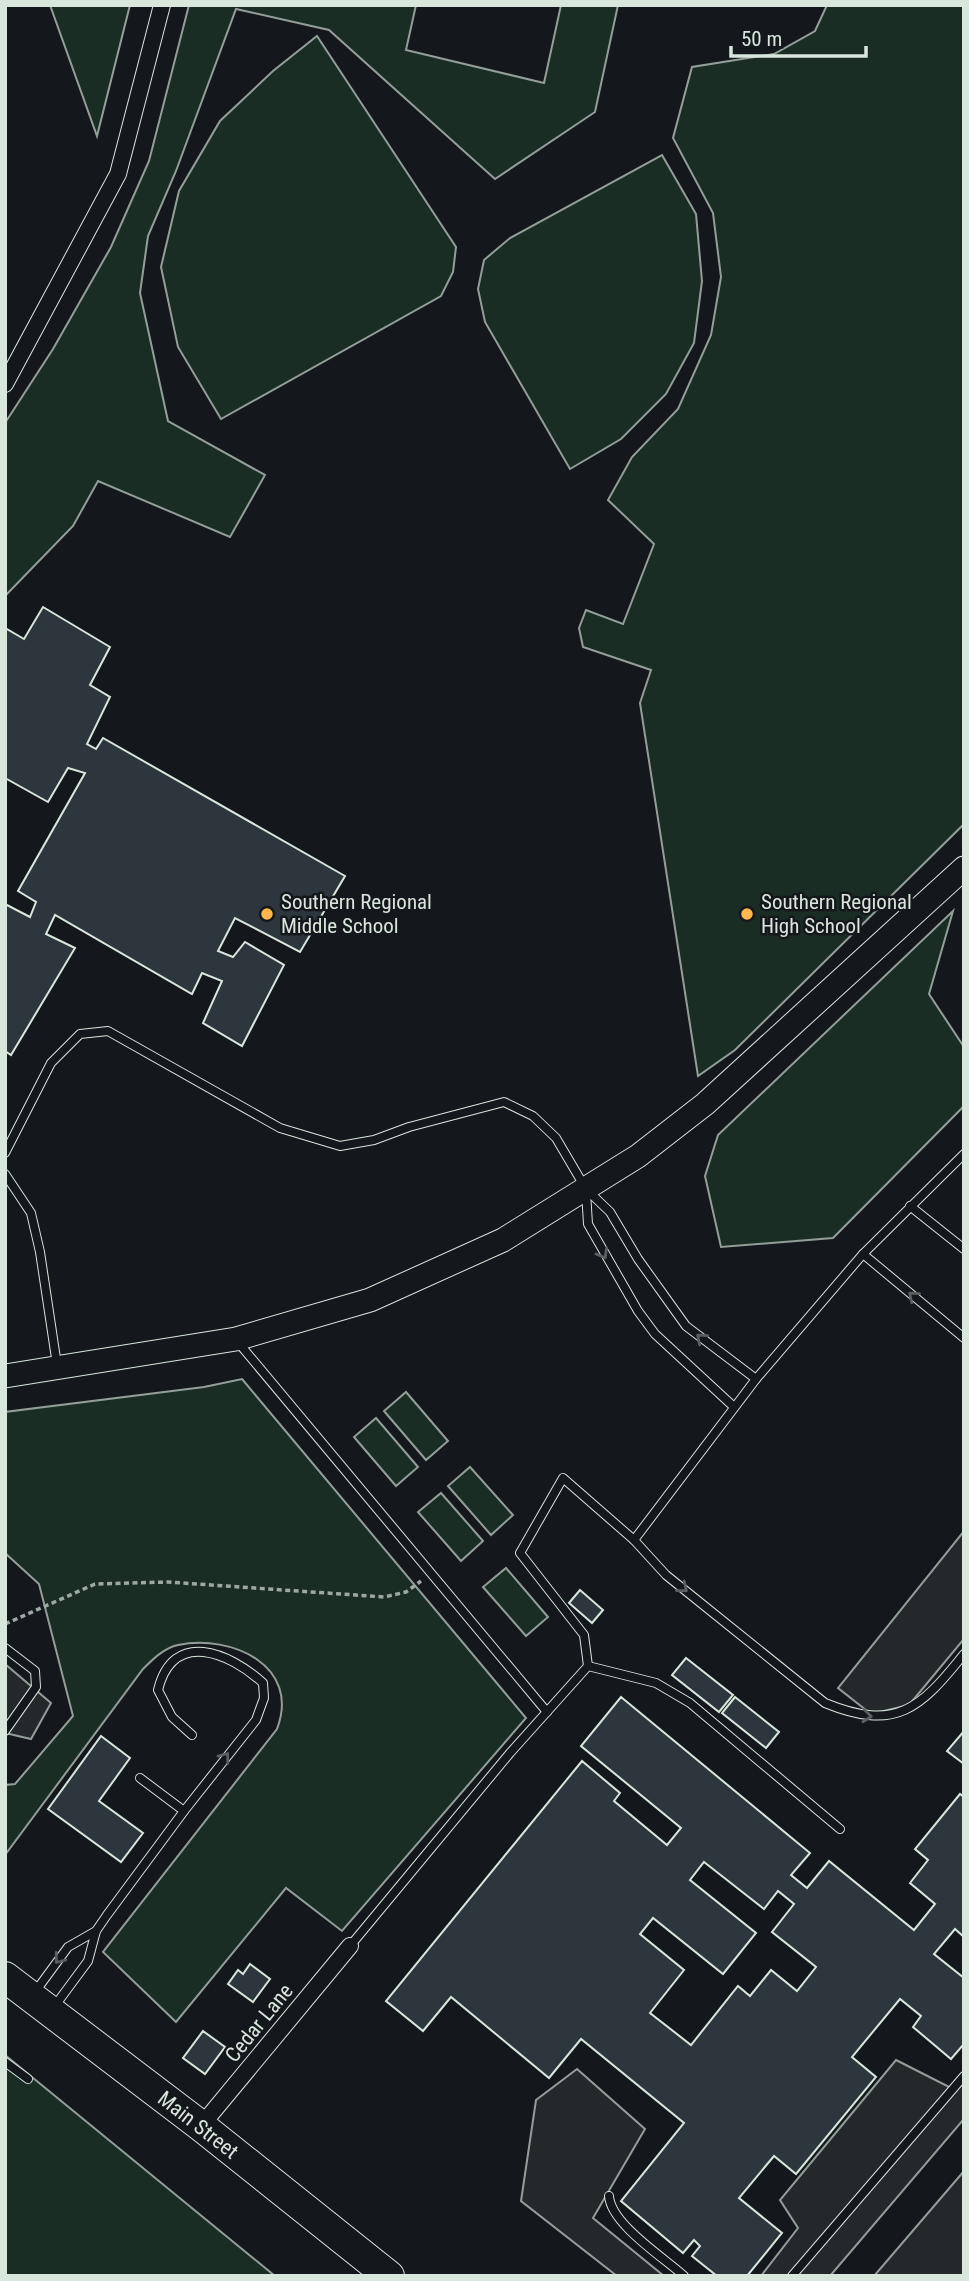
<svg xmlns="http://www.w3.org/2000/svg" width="969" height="2281" font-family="'Roboto Condensed',sans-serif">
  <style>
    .green { fill: #1a2d24; stroke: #939e99; stroke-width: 2 }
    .parking { fill: #24282b; stroke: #939e99; stroke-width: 2 }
    .building { fill: #2c363c; stroke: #d8e6dc; stroke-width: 2; fill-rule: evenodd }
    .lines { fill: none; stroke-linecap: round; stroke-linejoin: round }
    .lane-casing { stroke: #d8e6dc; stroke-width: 10 }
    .street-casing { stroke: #d8e6dc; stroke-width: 18 }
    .secondary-casing { stroke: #d8e6dc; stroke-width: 25 }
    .highway-casing { stroke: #d8e6dc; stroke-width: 32 }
    .path { stroke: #9da8a2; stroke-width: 3.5; stroke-dasharray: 5 3.5; stroke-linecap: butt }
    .lane { stroke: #14181c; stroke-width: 8 }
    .street { stroke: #14181c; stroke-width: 16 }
    .secondary { stroke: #14181c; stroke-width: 23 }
    .highway { stroke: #14181c; stroke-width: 30 }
    .oneway { stroke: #59605f }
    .poi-dot { fill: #ffb74d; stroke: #14181c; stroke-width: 2.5 }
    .labels { text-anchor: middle; stroke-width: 5; stroke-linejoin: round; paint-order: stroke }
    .poi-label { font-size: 21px; fill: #d8e6dc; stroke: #14181c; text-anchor: start }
    .street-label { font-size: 21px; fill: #d8e6dc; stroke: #14181c }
  </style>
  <rect width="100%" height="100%" fill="#14181c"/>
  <g class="green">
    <polygon points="50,5 130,5 97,136"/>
    <polygon points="189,5 416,5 406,50 544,83 561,5 618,5 595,112 495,179 329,30 236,9 176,171 148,236 140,293 168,421 265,475 230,537 98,481 73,526 5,596 5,423 53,349 111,247 149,161"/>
    <polygon points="827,5 964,5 964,824 735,1050 698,1076 640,703 651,670 583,647 579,628 586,610 623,624 654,544 608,500 632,457 678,409 711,335 721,277 713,213 673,138 692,67 774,54 815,31"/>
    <polygon points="317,36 456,247 453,272 441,296 221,419 178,347 161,267 179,191 220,121 273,71"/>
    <polygon points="662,155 696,214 702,281 694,343 666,394 621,439 570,469 485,322 478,289 484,260 510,238"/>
    <polygon points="953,911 929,994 964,1047 964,1106 833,1238 721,1247 705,1176 718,1135"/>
    <path d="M242 1379 526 1718 342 1931 286 1888 176 2022 103 1952 277 1729C301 1666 232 1634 178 1645 164 1648 153 1659 143 1669L5 1855V1785L15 1784 73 1716 39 1584 5 1553V1412L204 1387Z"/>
    <polygon points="406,1392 448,1441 426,1460 384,1411"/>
    <polygon points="376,1418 418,1467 396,1486 354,1437"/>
    <polygon points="470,1467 513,1515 491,1535 448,1486"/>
    <polygon points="441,1493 483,1541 461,1561 418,1512"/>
    <polygon points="506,1568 548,1617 526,1636 483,1587"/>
    <polygon points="5,2055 275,2276 5,2276"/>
  </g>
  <g class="parking">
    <polygon points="964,1531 964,1639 909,1705 871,1714 838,1688"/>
    <polygon points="5,1664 51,1703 31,1739 5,1733"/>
    <polygon points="896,2060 953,2089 964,2076 964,2119 830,2276 761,2276 798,2228 780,2200"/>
    <polygon points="577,2069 645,2129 593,2218 664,2276 617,2276 521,2201 536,2100"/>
    <polygon points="964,2171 964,2276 874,2276"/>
  </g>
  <g class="building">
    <polygon points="43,607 110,647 90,685 110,697 87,744 96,749 103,738 345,876 300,952 235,918 218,951 233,957 245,942 284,965 242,1046 203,1023 222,981 202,973 192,994 55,915 46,934 75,948 11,1055 5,1051 5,904 30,917 36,902 18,891 85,773 68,768 48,802 5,778 5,628 24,639"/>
    <polygon points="580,1590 603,1610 592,1623 569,1603"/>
    <polygon points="686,1658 733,1695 719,1712 672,1675"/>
    <path d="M621 1697 810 1853 791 1875 807 1888 829 1861 914 1930 935 1904 910 1883 928 1860 915 1849 960 1794 964 1797V1937L955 1929 934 1954 964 1978V2044L951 2059 913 2027 921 2016 900 1999 852 2057 876 2077 796 2174 774 2156 739 2198 782 2233 747 2276H717L692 2256 700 2246 694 2240 683 2253 621 2201 684 2123 581 2039 549 2078 451 1997 423 2031 386 2001 582 1761 620 1793 614 1801 667 1845 681 1828 581 1746ZM704 1862 764 1909 778 1891 794 1904 772 1932 816 1967 797 1991 771 1970 750 1996 738 1986 691 2045 650 2013 684 1970 640 1934 653 1918 723 1974 756 1933 690 1880Z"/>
    <polygon points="735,1697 779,1732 766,1748 722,1713"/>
    <polygon points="964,1731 964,1764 947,1751"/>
    <polygon points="101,1736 130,1758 99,1801 143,1833 121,1862 48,1809"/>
    <polygon points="250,1964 270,1979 253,2002 228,1984 238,1970 243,1974"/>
    <polygon points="203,2031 225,2047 205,2074 183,2058"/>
  </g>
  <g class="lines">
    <defs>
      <g id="lane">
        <polyline points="5,1153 51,1063 80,1034 108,1031 280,1128 340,1146 374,1140 409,1127 504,1102 533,1116 556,1138 586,1189 610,1212 638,1259 686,1326 756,1379"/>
        <polyline points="5,1174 31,1213 40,1252 57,1365"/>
        <polyline points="586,1192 588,1224 638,1311 655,1334 734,1407"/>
        <polyline points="910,1206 964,1249"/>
        <polyline points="863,1254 964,1338"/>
        <polyline points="237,1341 547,1712"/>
        <polyline points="634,1540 756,1379 863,1254 964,1154"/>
        <polyline points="5,1648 35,1671 36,1687 5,1731"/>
        <polyline points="588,1666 656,1683 690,1703 840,1829"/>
        <path d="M184 1811 256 1720 264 1698 263 1683C229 1652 173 1629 158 1690L172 1717 192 1735"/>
        <path d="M350 1946 510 1753 588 1666 584 1635 520 1553 563 1478 634 1540 666 1575 825 1703C896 1732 920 1709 964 1654"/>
        <polyline points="35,1992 68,1947 96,1931"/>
        <polyline points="54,2007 88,1961 96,1931 107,1915 184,1811 140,1778"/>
        <polyline points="5,2062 28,2079"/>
        <path d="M609 2196C611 2224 663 2257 684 2276"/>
        <polyline points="792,2276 964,2076"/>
      </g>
      <g id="street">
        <polyline points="5,384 118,174 162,5"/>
        <polyline points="201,2126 350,1946"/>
      </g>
      <polyline id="secondary" points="5,1376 236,1339 370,1300 503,1240 638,1156 705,1104 964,868"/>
      <polyline id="highway" points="5,1977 201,2126 389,2276"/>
    </defs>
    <use href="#lane" class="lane-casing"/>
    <use href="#street" class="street-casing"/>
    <use href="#secondary" class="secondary-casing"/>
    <use href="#highway" class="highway-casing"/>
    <polyline class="path" points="5,1624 95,1584 168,1582 384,1597 406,1592 421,1581"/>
    <use href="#lane" class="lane"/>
    <use href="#street" class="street"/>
    <use href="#secondary" class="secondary"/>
    <use href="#highway" class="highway"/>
  </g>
  <defs><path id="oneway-chevron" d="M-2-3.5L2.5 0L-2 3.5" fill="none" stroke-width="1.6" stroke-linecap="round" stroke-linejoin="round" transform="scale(1.75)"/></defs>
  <g class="oneway">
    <use href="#oneway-chevron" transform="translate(603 1254) rotate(60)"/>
    <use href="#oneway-chevron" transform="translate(913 1296) rotate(-140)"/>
    <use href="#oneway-chevron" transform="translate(701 1338) rotate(-139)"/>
    <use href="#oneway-chevron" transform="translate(683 1588) rotate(39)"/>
    <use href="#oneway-chevron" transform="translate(867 1716) rotate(6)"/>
    <use href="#oneway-chevron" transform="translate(225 1757) rotate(-53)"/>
    <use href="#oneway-chevron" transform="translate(59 1959) rotate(127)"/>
  </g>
  <g class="poi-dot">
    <circle cx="267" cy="914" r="7"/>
    <circle cx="747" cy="914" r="7"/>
  </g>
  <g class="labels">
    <g class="poi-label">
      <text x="281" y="909">Southern Regional<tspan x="281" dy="24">Middle School</tspan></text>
      <text x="761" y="909">Southern Regional<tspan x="761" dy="24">High School</tspan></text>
    </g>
    <g class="street-label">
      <text transform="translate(259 2023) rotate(-51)" y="7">Cedar Lane</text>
      <text transform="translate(198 2125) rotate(38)" y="7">Main Street</text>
    </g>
  </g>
  <rect width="969" height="2281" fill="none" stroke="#d8e6dc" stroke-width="14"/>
  <path d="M731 46v10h135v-10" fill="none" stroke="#d8e6dc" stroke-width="3.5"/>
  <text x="741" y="46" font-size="21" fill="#d8e6dc" stroke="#14181c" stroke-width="5" paint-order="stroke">50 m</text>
</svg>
